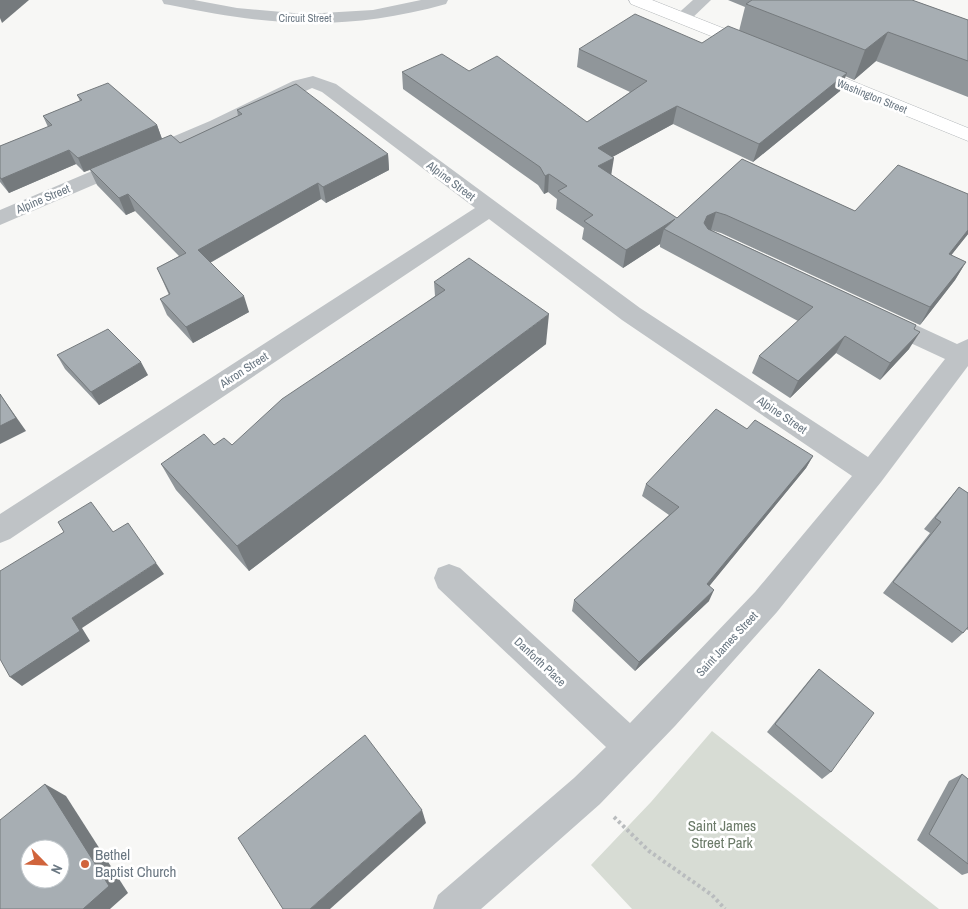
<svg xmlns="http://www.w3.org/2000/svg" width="968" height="909" font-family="'Archivo Narrow',sans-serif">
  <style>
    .green { fill: #d7dcd4 }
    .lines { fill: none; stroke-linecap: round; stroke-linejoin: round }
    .primary-casing { stroke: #b3b7ba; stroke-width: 1 }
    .path { stroke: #b9bcbe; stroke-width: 4; stroke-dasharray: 3 3; stroke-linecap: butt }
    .minor { fill: #bfc3c6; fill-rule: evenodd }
    .primary { fill: #fff; fill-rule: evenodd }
    .wall { fill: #90969a }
    .shaded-wall { fill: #757a7d }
    .building { fill: #a7aeb3; stroke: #757a7d; fill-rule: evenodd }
    .poi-dot { fill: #d0643c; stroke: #fff; stroke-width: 2 }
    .labels { text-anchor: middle; stroke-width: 5; stroke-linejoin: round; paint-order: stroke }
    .far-street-label { font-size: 11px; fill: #6a7782; stroke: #fff }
    .street-label { font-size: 12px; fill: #6a7782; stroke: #fff }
    .near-park-label { font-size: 15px; fill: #6b7a68; stroke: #fff }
    .near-poi-label { font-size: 15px; fill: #6a7782; stroke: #fff; text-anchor: start }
  </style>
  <rect width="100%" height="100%" fill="#f7f7f5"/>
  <polygon class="green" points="712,731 939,909 632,909 591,865 651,802"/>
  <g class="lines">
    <defs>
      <g id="primary">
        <polygon points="629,0 652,0 758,42 761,46 758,50 746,50 631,4"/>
        <polygon points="808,63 968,128 968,141 801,73 799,69 801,65"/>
      </g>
    </defs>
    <use href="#primary" class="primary-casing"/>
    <polyline class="path" points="614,817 649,851 712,895 725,909"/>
    <g class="minor">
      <path d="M162 0H194L237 8 305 14 373 10 421 0H448L446 4C345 32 271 26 170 5L164 4Z"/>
      <polygon points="693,0 711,0 688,22 676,22 673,18"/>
      <polygon points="313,76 336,84 640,308 868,457 945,359 874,326 871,320 874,314 883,311 892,314 957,344 968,339 968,366 881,482 777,612 675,726 600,804 481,909 433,909 438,895 574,778 606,747 438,588 434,578 438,568 449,564 460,568 630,723 755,592 852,476 622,320 489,219 10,539 0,543 0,514 475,208 322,92 312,88 224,129 0,225 0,210 210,121 293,81"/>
    </g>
    <use href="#primary" class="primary"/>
  </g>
  <g class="wall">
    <polygon points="728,0 912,0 968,20 968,97 876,61 854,80 845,76 840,91 753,162 673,124 612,157 611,175 677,218 742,159 855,211 968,194 968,234 951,255 966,262 955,280 920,325 721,233 711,230 916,325 914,329 909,349 880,380 836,353 790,398 752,373 759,356 798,321 660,247 660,244 623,268 582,239 584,228 556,209 557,199 548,192 544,194 538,185 403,89 402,72 469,71 587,122 630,92 577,67 579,49 702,43 739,31 745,7"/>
    <polygon points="77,95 157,125 162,139 180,143 238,116 237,110 388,154 389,170 326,203 321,199 210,263 249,312 193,343 167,315 160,299 169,295 157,268 179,256 135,211 126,215 97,185 90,170 84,172 76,164 9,193 0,182 0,146 48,127 43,116 80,101"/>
    <polygon points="434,282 546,344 249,571 176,490 161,464 214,445 232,445 435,296"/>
    <polygon points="57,355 148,375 99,405 65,369"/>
    <polygon points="747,429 813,456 806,468 709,586 709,601 635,671 572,611 574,600 669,515 642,496 646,484"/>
    <polygon points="959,487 968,493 968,630 966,629 963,633 952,643 883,593 930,533 924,529"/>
    <polygon points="819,669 831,772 822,779 767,732 811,678"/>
    <polygon points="962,774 968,779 968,873 962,875 917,840 949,781"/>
  </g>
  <g class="shaded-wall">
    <polygon points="0,0 29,0 2,23 0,18"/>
    <polygon points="888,32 876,61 854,80 865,50"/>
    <polygon points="847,73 840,91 753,162 759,144"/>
    <polygon points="677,106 673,124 596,166 598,148"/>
    <polygon points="157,125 162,139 84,172 78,158"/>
    <polygon points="69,150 76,164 9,193 1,179"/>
    <polygon points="388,154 389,170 326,203 323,187"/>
    <polygon points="614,158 611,176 598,166"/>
    <polygon points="549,174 548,192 544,194 545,176"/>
    <polygon points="318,183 321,199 204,266 198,250"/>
    <polygon points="128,194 135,211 126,215 119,198"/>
    <polygon points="716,212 711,230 702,234 704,223 707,216"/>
    <polygon points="675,219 664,229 660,244 623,268 626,250"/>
    <polygon points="968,230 968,234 938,272 949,254"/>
    <polygon points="966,262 955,280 920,325 930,307"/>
    <polygon points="244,296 249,312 193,343 186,327"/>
    <polygon points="549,314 546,344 249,571 237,546"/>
    <polygon points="920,332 909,349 880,380 890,363"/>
    <polygon points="845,336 836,353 790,398 798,381"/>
    <polygon points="141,362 148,375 99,405 91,392"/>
    <polygon points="0,394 26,431 0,444"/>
    <polygon points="813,456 806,468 702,595 707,584"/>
    <polygon points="156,563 164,574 82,628 90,641 22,686 10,677 72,618"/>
    <polygon points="714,590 709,601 635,671 639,662"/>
    <polygon points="45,784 66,796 128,893 110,909 83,909"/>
    <polygon points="422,810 426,823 330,909 310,909"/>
  </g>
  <g class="building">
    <polygon points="752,0 912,0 968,20 968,61 888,32 865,50 746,4"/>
    <polygon points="635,14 702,43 728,26 847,73 759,144 677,106 598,148 614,158 598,166 677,218 742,159 855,211 898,165 968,194 968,230 949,254 966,262 930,307 726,215 716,212 707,216 704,223 708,229 916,325 914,329 920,332 890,363 845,336 798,381 759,356 813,307 664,229 675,219 626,250 584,221 593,215 558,191 567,186 549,174 545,176 540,167 402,72 442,54 469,71 497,56 587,122 647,81 579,49"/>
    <polygon points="108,83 157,125 78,158 69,150 1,179 0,177 0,146 52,125 43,116 82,100 77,95"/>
    <polygon points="296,84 388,154 323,187 318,183 198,250 244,296 186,327 160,299 170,294 157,268 186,253 128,194 119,198 90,169 171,135 180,143 242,114 237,110"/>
    <polygon points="469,258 549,314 237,546 161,464 204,434 214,445 224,438 232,445 282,399 445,290 434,282"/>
    <polygon points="108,329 141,362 91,392 57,355"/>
    <polygon points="0,394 16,418 0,426"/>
    <polygon points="716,409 747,429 755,420 813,456 707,584 714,590 639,662 574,600 679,507 646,484"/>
    <polygon points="959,487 968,493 968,627 963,633 893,582 941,522 935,518"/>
    <polygon points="91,502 113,532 128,523 156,563 72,618 80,631 10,677 0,659 0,571 64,532 58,522"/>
    <polygon points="819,669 874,713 831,772 775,724"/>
    <polygon points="365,735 422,810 310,909 283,909 238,838"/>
    <polygon points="962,774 968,779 968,864 929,834"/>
    <path d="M45 784 109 886 83 909H0V820ZM30 849H60V879H30Z"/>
  </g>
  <circle class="poi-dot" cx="85" cy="864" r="5"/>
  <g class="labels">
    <g class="far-street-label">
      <text x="305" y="22">Circuit Street</text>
      <text transform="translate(872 96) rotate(22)" y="4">Washington Street</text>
    </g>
    <g class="street-label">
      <text transform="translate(451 181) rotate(37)" y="4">Alpine Street</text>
      <text transform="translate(43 199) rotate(-23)" y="4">Alpine Street</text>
      <text transform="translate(244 370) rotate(-33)" y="4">Akron Street</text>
      <text transform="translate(782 415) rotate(34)" y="4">Alpine Street</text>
      <text transform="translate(727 644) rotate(-47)" y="4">Saint James Street</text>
      <text transform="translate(540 662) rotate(43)" y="4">Danforth Place</text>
    </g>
    <g class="near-park-label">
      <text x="722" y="831">Saint James<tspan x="722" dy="17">Street Park</tspan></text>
    </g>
    <g class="near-poi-label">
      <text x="95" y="860">Bethel<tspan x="95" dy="17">Baptist Church</tspan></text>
    </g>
  </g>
  <g transform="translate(45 864) rotate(114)"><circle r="24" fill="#ffffff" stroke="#c3c9cd"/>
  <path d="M0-4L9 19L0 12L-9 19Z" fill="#d0643c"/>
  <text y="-8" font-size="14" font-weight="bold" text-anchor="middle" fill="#6a7782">N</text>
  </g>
</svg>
